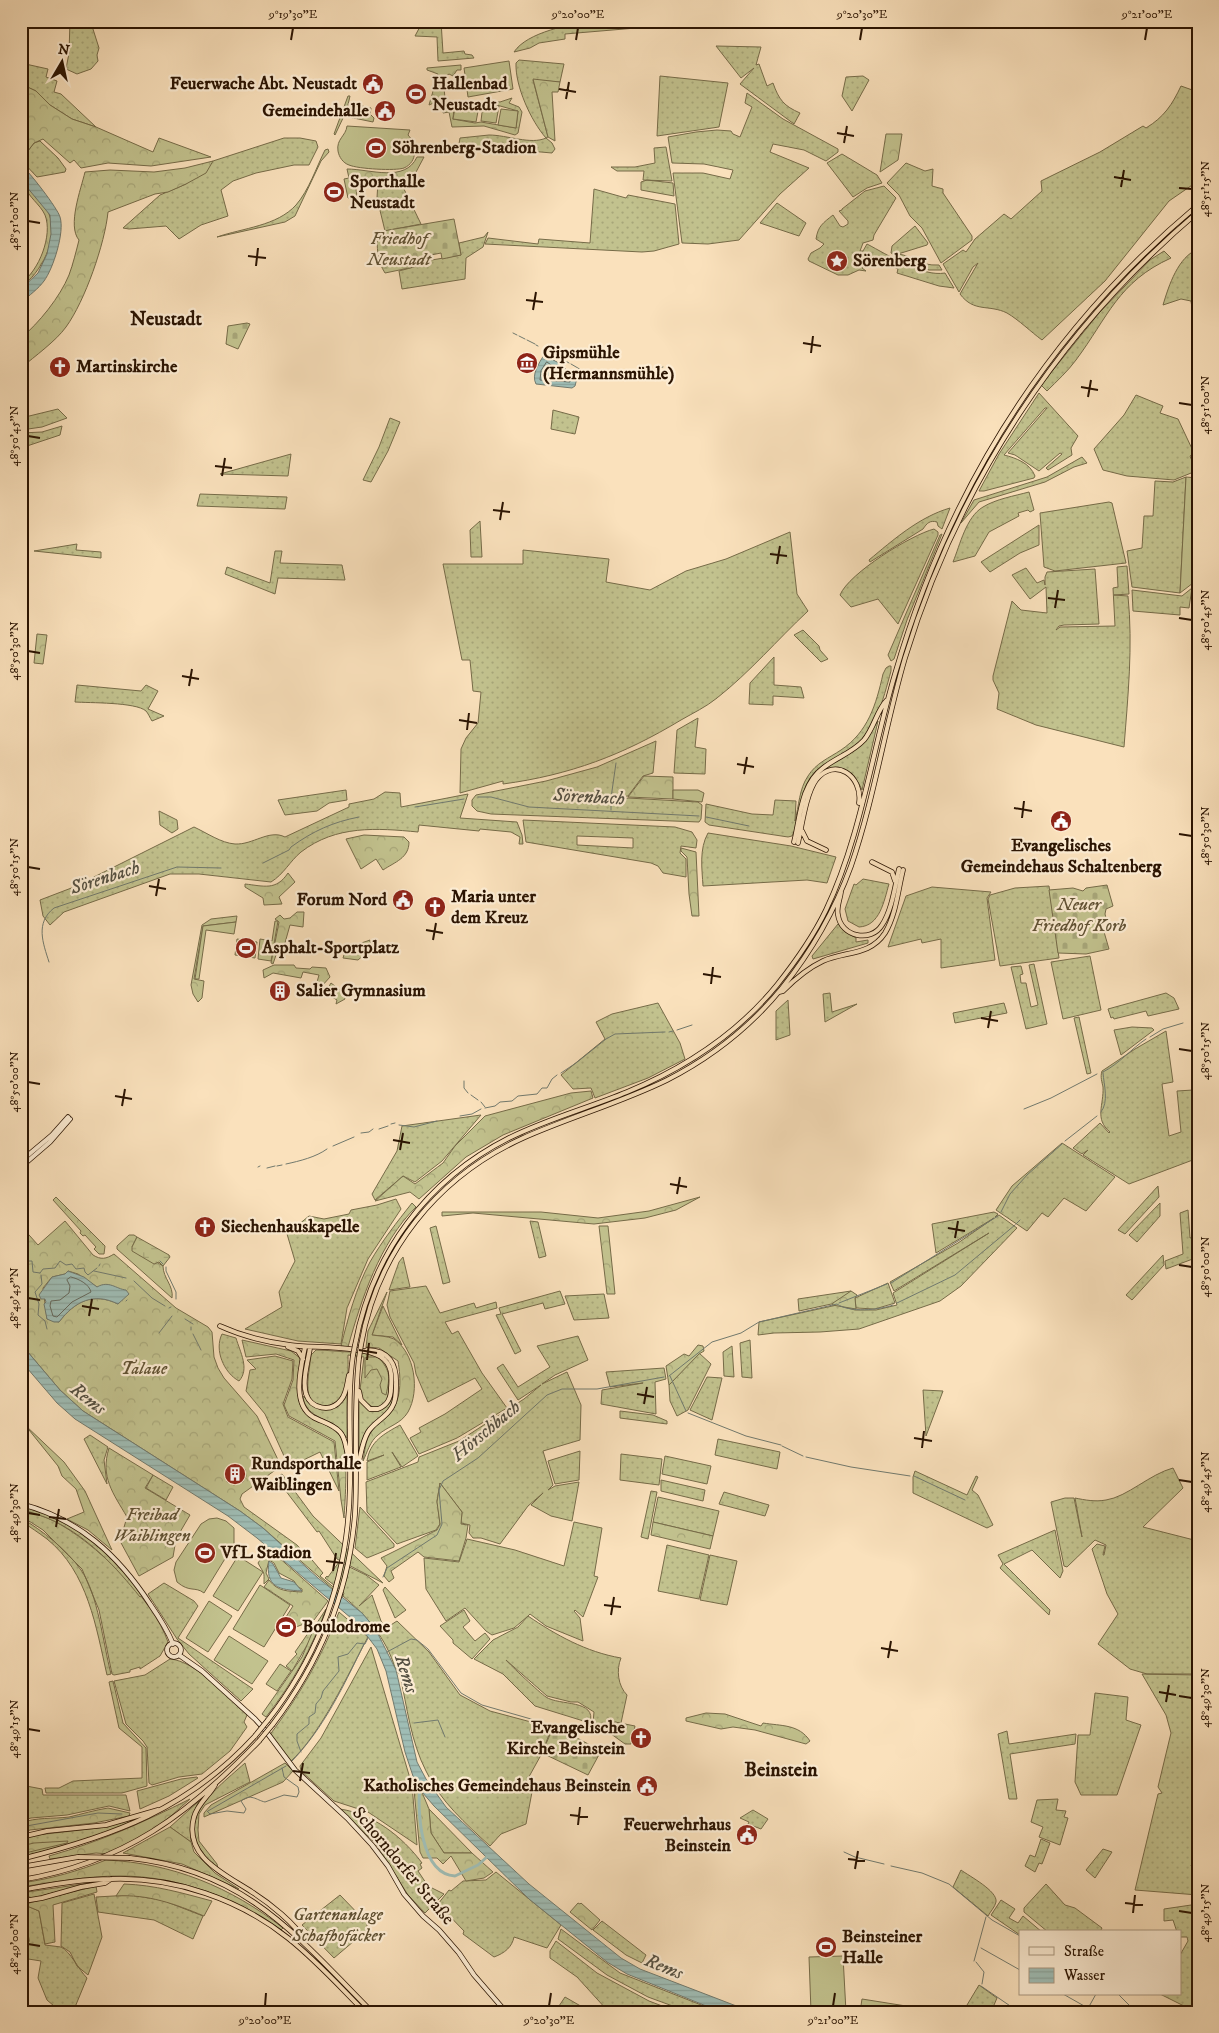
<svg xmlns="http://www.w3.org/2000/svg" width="1219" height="2033" font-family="'IM FELL DW Pica',serif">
  <defs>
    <pattern id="grass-dots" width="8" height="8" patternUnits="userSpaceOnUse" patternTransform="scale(1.25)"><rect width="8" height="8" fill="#c2c28e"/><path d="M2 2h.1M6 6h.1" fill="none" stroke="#a7a679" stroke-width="1.8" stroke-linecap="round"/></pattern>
    <pattern id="forest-crowns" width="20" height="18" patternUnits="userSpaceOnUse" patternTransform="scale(1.25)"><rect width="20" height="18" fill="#c2c28e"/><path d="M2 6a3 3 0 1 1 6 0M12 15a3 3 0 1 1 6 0" fill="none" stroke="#a7a679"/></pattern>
    <pattern id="wetland-marsh" width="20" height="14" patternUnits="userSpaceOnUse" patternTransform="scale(1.25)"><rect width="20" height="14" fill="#c2c28e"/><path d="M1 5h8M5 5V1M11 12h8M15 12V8" fill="none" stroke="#a7a679"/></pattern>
    <pattern id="cemetery-stones" width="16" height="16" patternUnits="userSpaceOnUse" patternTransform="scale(1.25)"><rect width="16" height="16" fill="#c2c28e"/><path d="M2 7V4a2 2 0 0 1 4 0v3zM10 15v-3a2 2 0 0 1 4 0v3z" fill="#a7a679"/></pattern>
    <pattern id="water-rules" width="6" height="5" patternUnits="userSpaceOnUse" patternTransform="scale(1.25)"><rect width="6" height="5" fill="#9fbdb5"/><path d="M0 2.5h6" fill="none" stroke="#89a29a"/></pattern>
  </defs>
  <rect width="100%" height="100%" fill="#fae1bc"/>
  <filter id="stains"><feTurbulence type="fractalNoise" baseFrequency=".004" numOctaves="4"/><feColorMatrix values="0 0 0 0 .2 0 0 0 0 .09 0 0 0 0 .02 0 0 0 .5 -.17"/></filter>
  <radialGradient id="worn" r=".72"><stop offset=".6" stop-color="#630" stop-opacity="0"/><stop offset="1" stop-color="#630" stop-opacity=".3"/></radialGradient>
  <path fill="url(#grass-dots)" stroke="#766b48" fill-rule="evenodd" d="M 70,21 L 87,21 L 88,24 L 92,26 L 99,48 L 97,55 L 98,61 L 91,69 L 77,74 L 66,69 L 69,53 Z
    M 423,21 L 441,21 L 443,53 L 464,51 L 465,54 L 472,55 L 474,58 L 438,61 L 437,37 L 415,36 Z
    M 593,21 L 635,21 L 636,28 L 565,34 L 565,39 L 539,43 L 530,48 L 514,52 C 527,32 571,24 593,21 Z
    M 716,46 L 761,47 L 756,65 L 759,64 L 767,86 L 773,83 C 779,100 784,106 800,113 L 794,124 L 740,84 L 754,68 L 741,78 Z
    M 519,60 L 564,64 L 560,82 L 533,80 L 548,137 L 546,138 C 531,121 515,86 516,63 Z
    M 21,63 L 48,69 L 46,77 L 57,81 L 54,92 L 61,94 L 96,127 L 72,119 L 50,105 L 36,91 L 21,84 Z
    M 660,76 L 728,83 L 719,127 L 657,136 Z
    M 863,76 L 869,80 L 852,111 L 842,96 L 846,77 Z
    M 1181,86 L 1198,92 L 1198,181 L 1169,201 L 1105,281 L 1042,340 C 1031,332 1019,320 1007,313 C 989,304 974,313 960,294 L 978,263 L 973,267 L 959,292 L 943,264 L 963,250 L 966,252 L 975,239 L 1004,214 L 1011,219 L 1042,191 L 1041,181 L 1100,152 L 1143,126 L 1146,128 C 1164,117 1172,105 1181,86 Z
    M 747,93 L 783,119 L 838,149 L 838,152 L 826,161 L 804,150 L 773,144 L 770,152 L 809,168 L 780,194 L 739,240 L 708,244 L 682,243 L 673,173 L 703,173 L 730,179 L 733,170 L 704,164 L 672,163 L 668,137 L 696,132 L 717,130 L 731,131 L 733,134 L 740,137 L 752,107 L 745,103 Z
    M 489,135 C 507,135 531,145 546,138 L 552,143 L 555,149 L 552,153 L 484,147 L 458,150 L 460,138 Z
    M 284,138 L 300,138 L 316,141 L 318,147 L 309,165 L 294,165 L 256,173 L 233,181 L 221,190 L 228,216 L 201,225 L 179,239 L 166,226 L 129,229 L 123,228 L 160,195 L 186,184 L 213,161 Z
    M 40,141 L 58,158 L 66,169 L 65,172 L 37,177 L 21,160 L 34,143 Z
    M 666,147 L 672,181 L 643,180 L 644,171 L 617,171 L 611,167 L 635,167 L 655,163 L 654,148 Z
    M 328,149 L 329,152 L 321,161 L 295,216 L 285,222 L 217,237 C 243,228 277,226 296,205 C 309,190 316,168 325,150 Z
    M 842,154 L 877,175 L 882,183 L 867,188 L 853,197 L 827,163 Z
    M 906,163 L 925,171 L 933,169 L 932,186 L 943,189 L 943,193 L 972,236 L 972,240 L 941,263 L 922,228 L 910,216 L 899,195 L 887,183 Z
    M 383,179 L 399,181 L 402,185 L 421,224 L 385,231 L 377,198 L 378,181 Z
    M 647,180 L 673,183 L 674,196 L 641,190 L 641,182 Z
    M 884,186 L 896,198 L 874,235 L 873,240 L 863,243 L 860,251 L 863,251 L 867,244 C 888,255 922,277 945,273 L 954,288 L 939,286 L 897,273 L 898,269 L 867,255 L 862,268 L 866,271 L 859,270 L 848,275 L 838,275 L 809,261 L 808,259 L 811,253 L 820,248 L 824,244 L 816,239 C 818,226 823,223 833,215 L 840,226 L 843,227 L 848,224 L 848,221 L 839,211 L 842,210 L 842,209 L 865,191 Z
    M 594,189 L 626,198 L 628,195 L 675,204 L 679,244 L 654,251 L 642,252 L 485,244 L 488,238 L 538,244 L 539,239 L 590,243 Z
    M 777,203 L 806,223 L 799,236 L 760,223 Z
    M 915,226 L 928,243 L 927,245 L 898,254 C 914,256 918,266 939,265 L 942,270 L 929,270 L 914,265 L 891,253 L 892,246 Z
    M 488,232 L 483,247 L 466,258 L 465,279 L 402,289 L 399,271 L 414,267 L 428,256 L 426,261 L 461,255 L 459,243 L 484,237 Z
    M 1198,249 L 1198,315 L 1192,308 L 1191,301 L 1181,299 L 1163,305 C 1169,285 1178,257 1198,249 Z
    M 1164,251 L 1171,258 C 1118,282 1108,317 1076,360 C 1068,371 1057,381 1047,391 L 1041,385 L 1099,313 L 1150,260 Z
    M 1039,393 L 1078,436 L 1071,448 L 1072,455 L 1048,470 L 1046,468 L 1062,454 L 1060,453 L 1039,471 L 1015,455 L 1008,453 L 1047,408 L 1045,408 L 1004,455 C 1016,458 1030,463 1035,476 L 1034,478 L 984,491 L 979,491 L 999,454 Z
    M 1136,395 L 1163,406 L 1160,413 L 1178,419 L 1194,453 L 1190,456 L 1196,471 L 1174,480 L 1127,476 L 1103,470 L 1094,449 L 1124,415 Z
    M 58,409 L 67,418 L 42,427 L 21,430 L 21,418 Z
    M 553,410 L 579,417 L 575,434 L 551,429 Z
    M 390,418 L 400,422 L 388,451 L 371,482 L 363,480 L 379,447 Z
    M 62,426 L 60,435 L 21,448 L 21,433 L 42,432 Z
    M 291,454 L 288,476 L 220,474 Z
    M 1082,457 L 1087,463 L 1074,467 L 1045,482 L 979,502 L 961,523 L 974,500 L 1047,477 Z
    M 1186,477 L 1180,593 L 1132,587 L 1127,551 L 1142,548 L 1144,516 L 1153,516 L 1155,481 L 1173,482 Z
    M 1029,492 L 1034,510 L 1030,512 L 1028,510 L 1018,513 L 1019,516 L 989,532 L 975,556 L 953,562 C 960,545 966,517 983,507 C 996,499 1014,496 1029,492 Z
    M 200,494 L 287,497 L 285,509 L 197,506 Z
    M 1109,502 L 1112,503 L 1126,563 L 1055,571 L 1044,567 L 1040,513 Z
    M 950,508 L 942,529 L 938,526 L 937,522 C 930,520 927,523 923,529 L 870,562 L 869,560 C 893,540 919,517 950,508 Z
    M 480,521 L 482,557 L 471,557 L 470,530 Z
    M 1039,525 L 1039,545 L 1020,553 L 990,572 L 981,562 Z
    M 934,529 L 938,532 L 938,535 L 898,624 L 878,599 L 851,607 L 840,595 C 849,573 911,535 934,529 Z
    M 790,532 L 797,594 L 808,611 C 777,640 750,672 717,698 C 706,707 693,713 681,720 C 623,755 570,775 503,784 L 503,781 L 460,793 L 461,749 L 466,738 L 478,723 L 481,692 L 473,691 L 470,660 L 462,660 L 443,564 L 523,564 L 523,550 L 609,559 L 606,582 L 650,590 L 686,571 L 726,559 Z
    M 942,534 L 907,620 L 894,659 L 891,661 L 888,655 L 940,535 Z
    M 77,544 L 76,550 L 101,552 L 101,558 L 34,551 Z
    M 275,551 L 282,551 L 280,563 L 342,565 L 345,580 L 278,578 L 275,594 L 225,574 L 227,567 L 270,583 Z
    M 1127,566 L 1129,594 L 1114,595 L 1128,596 C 1133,646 1128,696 1124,747 L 1036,725 L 997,709 L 999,693 L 993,680 L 993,676 L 1012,601 L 1021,610 L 1047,613 L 1046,587 L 1030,599 L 1012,575 L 1026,568 L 1037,583 L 1044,580 L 1045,585 L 1045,577 L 1047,572 L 1095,569 L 1099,624 L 1064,625 L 1059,626 L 1056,630 L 1060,627 L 1115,626 L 1113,588 L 1118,587 L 1117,567 Z
    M 1192,588 L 1189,608 L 1180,607 L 1180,615 L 1133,611 L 1132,590 L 1182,596 Z
    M 803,630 L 819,646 L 820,650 L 828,659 L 821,662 L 794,635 Z
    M 774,657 L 774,685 L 801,687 L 804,698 L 773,696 L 773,705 L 749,704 L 750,683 Z
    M 889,666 L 891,666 L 891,671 C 883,700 875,735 847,751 C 834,760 820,765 810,778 C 798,796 802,820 792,836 L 788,837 L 709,825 L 705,822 L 706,804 L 752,814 L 773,815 L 775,800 L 796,801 L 795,821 C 799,806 799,789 808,776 C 816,763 829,758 841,750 C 868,732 876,705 883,674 L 886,668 Z
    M 77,685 L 141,691 L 146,685 L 158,691 L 148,709 L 164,716 L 152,721 C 150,718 148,713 146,711 C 136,702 89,703 75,702 Z
    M 698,718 L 695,747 L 706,749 L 705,774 L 674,773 L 677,730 Z
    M 878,721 L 862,790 C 857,778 847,768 833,769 C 827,770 820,776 815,779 L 797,837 C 801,819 803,793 815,777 C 823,766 839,761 850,753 C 863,745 870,733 878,721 Z
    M 656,741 L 653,773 L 643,776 L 628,796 L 597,801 L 597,802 L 628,798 L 698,802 L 702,805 L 701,819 L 699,822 L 491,814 L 477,811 L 472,806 L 472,800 L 476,795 L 546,781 L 597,767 Z
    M 346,790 L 347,800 L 329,803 L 317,811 L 285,815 L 278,800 Z
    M 385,792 L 400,793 L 401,807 L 468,794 L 460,818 L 517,822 L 522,835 L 523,844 L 519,844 L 520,837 L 511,832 L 480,829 L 479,831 L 419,825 L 418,832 C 377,828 336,825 301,852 C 290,861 284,874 271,882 L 199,874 L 170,874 L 64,912 L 50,925 L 43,916 L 40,900 L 74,887 L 194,827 C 207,833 221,843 235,844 C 253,845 269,829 285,837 L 349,807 L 349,804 L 374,799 Z
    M 159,811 L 177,820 L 178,829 L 172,833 L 160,825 Z
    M 523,820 L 675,827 L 692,832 L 697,840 L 696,848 L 681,846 L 680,853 L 686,859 L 686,877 L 663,873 L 658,866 L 651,863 L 526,842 ZM 577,836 L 633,838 L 633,848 L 577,845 Z
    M 708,833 L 791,846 L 836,857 L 827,883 L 807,880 L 703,886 C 702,869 699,849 708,833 Z
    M 863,879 L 889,884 C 884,901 880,926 859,927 L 848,921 L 845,909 L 854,884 L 856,885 Z
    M 1049,886 L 1059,958 L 1000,966 L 988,899 L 990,895 L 1015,888 Z
    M 932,887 L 991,892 L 987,898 L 995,960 L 941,968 L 941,939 L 922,943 L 921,939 L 888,947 L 906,896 Z
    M 838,924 L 844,931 L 856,938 L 856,942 L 868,940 L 868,943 L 813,959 L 812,956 Z
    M 1090,956 L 1101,1010 L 1063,1019 L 1051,962 Z
    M 1034,964 L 1047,1024 L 1026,1029 L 1011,967 L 1021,966 L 1023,974 L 1020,975 L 1021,983 L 1026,983 L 1031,1007 L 1038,1005 L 1029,965 Z
    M 830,993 L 832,1012 L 857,1004 L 825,1022 L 823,994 Z
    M 1166,993 L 1174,998 L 1179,1009 L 1148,1016 L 1146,1011 L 1114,1019 L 1113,1017 L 1111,1018 L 1108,1009 Z
    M 788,1000 L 790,1035 L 776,1040 L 776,1011 Z
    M 658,1003 L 680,1043 L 685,1059 L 648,1078 L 595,1098 L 591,1088 L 573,1089 L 561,1075 L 605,1039 L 596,1022 L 612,1014 Z
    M 1004,1003 L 1007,1013 L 955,1023 L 953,1013 Z
    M 1079,1017 L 1091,1073 L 1087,1074 L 1074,1018 Z
    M 1132,1027 L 1152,1028 L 1154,1030 L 1121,1055 L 1114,1030 Z
    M 1166,1031 L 1173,1082 L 1162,1084 L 1169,1136 L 1181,1132 L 1177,1091 L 1193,1090 L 1198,1130 L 1198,1158 L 1129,1184 L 1083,1155 L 1088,1150 L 1082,1154 L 1073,1148 L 1100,1123 L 1109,1133 L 1110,1132 C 1094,1119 1104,1105 1103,1087 C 1102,1082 1100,1077 1102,1071 L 1135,1049 Z
    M 481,1115 L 442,1161 L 415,1182 L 403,1176 L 375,1200 L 372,1194 L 397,1151 L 402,1126 Z
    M 1062,1143 L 1115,1177 L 1086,1211 L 1064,1198 L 1048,1217 L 1042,1213 L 1027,1231 L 996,1210 L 1012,1186 Z
    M 1158,1186 L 1159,1197 L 1125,1234 L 1118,1230 Z
    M 396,1199 L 401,1209 L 368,1259 L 347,1308 L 341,1344 L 298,1341 L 245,1329 L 282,1307 L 279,1292 L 295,1261 L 287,1234 L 309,1216 L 324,1219 L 349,1214 L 351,1210 L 377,1205 Z
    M 1160,1203 L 1160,1216 L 1137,1242 L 1129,1235 Z
    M 1188,1210 L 1190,1238 L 1198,1236 L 1198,1257 L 1166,1269 L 1165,1261 L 1183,1254 L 1180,1213 Z
    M 994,1212 L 998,1214 L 995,1217 L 999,1215 L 1017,1228 L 961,1286 L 940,1301 L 859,1329 L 820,1332 L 774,1333 L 758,1335 L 759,1322 L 837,1305 L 855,1310 L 876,1310 L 897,1305 L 893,1293 L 989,1233 L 894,1291 L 890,1282 L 958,1243 L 994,1218 L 936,1253 L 932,1224 Z
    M 530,1221 L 538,1222 L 546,1256 L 539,1258 Z
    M 436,1226 L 450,1282 L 443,1284 L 430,1228 Z
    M 1163,1255 L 1164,1265 L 1132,1300 L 1126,1295 Z
    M 403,1257 L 410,1287 L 389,1290 L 399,1262 Z
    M 888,1283 L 895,1303 L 875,1309 L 856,1308 L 855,1298 Z
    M 426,1286 L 440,1313 L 474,1303 L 476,1308 L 496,1302 L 497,1308 L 445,1322 L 452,1334 L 458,1331 L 482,1373 L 507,1408 L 457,1438 L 419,1454 L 410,1438 L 421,1432 L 419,1428 L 445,1414 L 482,1389 L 475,1378 L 428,1402 L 416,1374 L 414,1363 L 390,1317 L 387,1305 L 390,1291 Z
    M 560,1291 L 565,1304 L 545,1309 L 543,1303 L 502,1314 L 521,1351 L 515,1354 L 496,1315 L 501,1314 L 499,1308 Z
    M 851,1291 L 836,1303 L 799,1311 L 798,1299 Z
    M 604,1294 L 609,1318 L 574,1320 L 565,1296 Z
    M 383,1306 L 402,1345 L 393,1337 L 372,1335 Z
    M 222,1334 L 236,1338 C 240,1352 250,1369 239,1381 C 224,1373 214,1350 222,1334 Z
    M 578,1336 L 588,1360 L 555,1375 L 542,1384 L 567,1372 L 581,1405 L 580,1440 L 543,1451 L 553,1485 L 548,1490 L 555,1486 L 579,1482 L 572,1521 L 551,1516 L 531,1505 L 543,1493 L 528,1506 L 500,1544 L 481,1538 L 473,1538 L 469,1533 L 470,1525 L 461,1523 L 462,1512 L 440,1483 L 437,1501 L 440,1524 L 436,1530 L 397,1544 L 367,1512 L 366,1482 L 418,1462 L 419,1457 L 459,1441 L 524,1399 L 541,1385 L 518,1400 L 497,1368 L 503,1364 L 518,1387 L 550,1367 L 537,1346 Z
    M 750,1340 L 752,1378 L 742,1377 L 740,1343 Z
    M 316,1350 C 328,1350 340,1352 352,1352 C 390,1354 392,1363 388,1399 L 380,1407 L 374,1408 L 362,1400 L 360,1390 L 364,1357 L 348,1355 C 348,1367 349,1381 344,1393 C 336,1410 310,1411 308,1390 C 307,1379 310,1366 311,1355 Z
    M 375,1352 C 387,1356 393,1362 394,1374 C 394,1379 396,1385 395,1390 C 394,1415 366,1427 359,1450 L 359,1400 L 367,1408 L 378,1410 C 402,1403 391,1375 386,1358 Z
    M 699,1353 L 711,1364 L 688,1410 L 677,1416 L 670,1401 L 669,1385 Z
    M 275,1356 L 293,1361 L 292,1379 L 283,1404 L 288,1417 L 334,1442 L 339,1491 L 320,1452 L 289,1467 L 265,1414 L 246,1391 L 250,1370 L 256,1369 L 247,1360 Z
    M 664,1368 L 666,1379 L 655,1382 L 656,1414 L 601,1404 L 602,1390 L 643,1383 L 610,1387 L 606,1372 Z
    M 707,1377 L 722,1378 L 712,1420 L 690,1410 Z
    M 923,1390 L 943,1391 L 926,1436 Z
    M 347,1393 L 347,1438 C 343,1433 339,1427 333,1424 C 320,1417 305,1414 303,1396 C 318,1412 336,1416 347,1393 Z
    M 620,1411 L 653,1415 L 667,1421 L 667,1424 L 620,1418 Z
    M 400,1425 L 418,1456 L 402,1467 L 392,1452 L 401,1467 L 367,1480 L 367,1462 L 384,1455 L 367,1461 C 370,1441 384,1434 400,1425 Z
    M 90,1435 L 108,1447 L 104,1460 L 107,1484 L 84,1439 Z
    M 718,1439 L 780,1452 L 777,1469 L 715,1455 Z
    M 580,1451 L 579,1480 L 555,1484 L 548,1461 Z
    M 621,1454 L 662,1459 L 659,1485 L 620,1480 Z
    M 665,1456 L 711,1466 L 707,1484 L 662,1474 Z
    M 1173,1468 L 1183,1488 L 1143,1527 L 1198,1541 L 1198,1674 L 1147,1674 L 1130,1669 L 1098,1644 L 1118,1614 L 1107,1594 L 1092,1549 L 1097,1544 L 1105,1546 L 1103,1555 L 1104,1555 L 1106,1545 L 1095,1540 L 1067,1567 L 1064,1566 L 1051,1502 L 1065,1498 L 1074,1498 L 1082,1537 L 1075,1498 C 1085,1500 1095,1502 1106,1500 C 1127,1497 1150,1474 1173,1468 Z
    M 915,1471 L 967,1495 L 976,1476 L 978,1477 L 972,1490 L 978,1495 L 993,1525 L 987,1528 L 913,1493 L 913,1477 Z
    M 282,1474 L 313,1516 L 383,1583 L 337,1559 L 319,1531 L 317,1532 L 276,1478 Z
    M 153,1475 L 173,1487 L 166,1500 L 146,1488 Z
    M 661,1480 L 705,1490 L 703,1501 L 661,1491 Z
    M 651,1491 L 657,1492 L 648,1539 L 641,1537 Z
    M 724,1492 L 769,1505 L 765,1516 L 719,1504 Z
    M 658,1497 L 719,1511 L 713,1536 L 653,1522 Z
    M 360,1507 L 394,1544 L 394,1547 L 367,1558 L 355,1548 Z
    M 21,1509 C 32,1513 44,1516 54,1521 C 95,1542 153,1599 168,1642 L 160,1656 L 140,1669 L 140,1667 L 130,1670 L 130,1672 L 114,1675 L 112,1674 L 99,1610 L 82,1569 L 43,1530 L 21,1516 Z
    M 21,1518 C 42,1530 67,1550 81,1570 C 98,1594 103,1643 111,1674 L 107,1675 C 96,1627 88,1572 47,1539 C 39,1533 30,1527 21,1521 Z
    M 574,1522 L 602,1528 L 594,1576 L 598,1577 L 583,1617 L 575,1610 L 574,1611 L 580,1618 L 583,1641 L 546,1626 L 530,1614 L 528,1616 C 556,1635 586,1652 621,1658 C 616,1670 618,1686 627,1695 L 621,1723 L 614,1722 L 613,1728 L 607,1727 L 605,1729 L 593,1723 L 594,1712 L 578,1702 L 571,1702 L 547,1696 L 506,1660 C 510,1665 540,1693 546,1697 C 559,1706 597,1699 590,1723 L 535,1706 L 503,1674 L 474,1659 L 493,1640 L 518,1627 L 528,1616 L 514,1628 L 492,1635 L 486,1631 L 465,1608 L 446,1621 L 426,1589 L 424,1558 L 459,1562 L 467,1539 L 515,1550 L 564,1566 Z
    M 1055,1530 L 1063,1571 L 1060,1578 L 1032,1550 L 1004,1564 L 1050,1610 L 1049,1615 L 1000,1568 L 1003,1564 L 998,1555 Z
    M 667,1545 L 709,1555 L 699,1599 L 658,1591 Z
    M 710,1555 L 737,1561 L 727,1605 L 700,1600 Z
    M 339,1562 L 366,1575 L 379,1585 L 359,1606 L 372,1595 L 381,1621 L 386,1628 L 397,1621 L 429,1652 L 460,1695 L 490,1711 L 531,1722 L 551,1730 L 541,1755 L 525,1784 L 531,1788 L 532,1792 L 526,1824 L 501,1834 L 490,1846 C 466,1824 440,1801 426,1771 C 411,1742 407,1707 400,1675 L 395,1669 L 404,1664 L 395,1668 C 386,1638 367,1616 343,1596 L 344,1593 L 325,1578 L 327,1576 L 328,1577 Z
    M 164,1583 L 194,1601 L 198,1606 L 178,1638 L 253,1689 L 241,1701 L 189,1654 L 177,1639 L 148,1594 Z
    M 385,1587 L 406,1610 L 395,1618 L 383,1590 Z
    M 464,1610 L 470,1621 L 463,1627 L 475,1641 L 485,1633 L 490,1639 L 472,1659 L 453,1643 L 453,1640 L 440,1626 Z
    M 339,1612 L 368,1637 C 348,1674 321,1734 290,1762 L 269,1736 C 299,1696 321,1659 339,1612 Z
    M 313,1626 L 315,1626 L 310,1640 L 292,1671 L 286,1666 L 297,1654 L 295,1652 Z
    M 371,1647 L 412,1785 L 417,1845 L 368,1812 L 334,1801 L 301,1771 L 300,1766 L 321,1738 Z
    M 170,1659 C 196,1661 227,1697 247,1715 L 244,1722 L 247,1727 L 230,1751 L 202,1774 L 179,1777 L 152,1785 L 149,1783 L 147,1747 L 143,1741 L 126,1724 L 114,1681 L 145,1675 Z
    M 1142,1674 L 1198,1675 L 1198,1845 L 1191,1866 L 1198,1867 L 1198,1895 L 1135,1890 L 1158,1794 L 1162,1793 L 1158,1787 L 1171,1733 L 1166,1715 Z
    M 113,1681 L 123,1723 L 146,1748 L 147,1786 L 122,1793 L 46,1793 L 45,1788 L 59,1788 L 73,1781 L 142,1778 L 142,1747 L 119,1728 L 109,1682 Z
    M 1095,1693 L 1128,1697 L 1126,1720 L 1141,1725 L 1117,1795 L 1081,1795 L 1075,1782 L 1078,1735 L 1090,1735 Z
    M 1007,1731 L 1009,1744 L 1076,1734 L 1075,1744 L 1010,1754 L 1017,1799 L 1009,1799 L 998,1734 Z
    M 245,1763 L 250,1782 L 205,1805 L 199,1814 L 198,1830 L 199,1841 L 217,1864 L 218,1869 C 167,1825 209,1795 245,1763 Z
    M 197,1777 L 198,1778 L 169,1796 L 140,1809 L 137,1791 L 181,1779 Z
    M 21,1785 L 42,1789 L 43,1795 L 126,1795 L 130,1811 L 109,1806 L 67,1815 L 31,1818 L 21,1821 Z
    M 1058,1799 L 1056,1810 L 1066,1811 L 1064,1817 L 1068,1818 L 1060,1845 L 1039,1837 L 1043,1827 L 1031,1822 L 1037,1800 Z
    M 199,1801 C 192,1815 189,1826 191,1842 L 170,1827 Z
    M 340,1809 C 373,1814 402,1836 422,1863 L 420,1864 L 422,1868 L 418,1871 L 428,1886 L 444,1894 L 425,1913 L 408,1895 L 376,1844 Z
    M 429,1809 L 472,1853 L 444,1853 L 431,1833 Z
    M 753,1810 L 768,1819 L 761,1829 L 748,1824 L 749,1822 L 740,1818 Z
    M 132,1820 C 105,1839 54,1848 21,1857 L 21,1839 L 28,1836 L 99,1828 Z
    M 1041,1839 L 1050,1843 L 1042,1864 L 1039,1863 L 1035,1872 L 1025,1866 L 1030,1855 L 1035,1857 Z
    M 1103,1849 L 1112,1852 L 1095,1878 L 1086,1870 Z
    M 961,1870 C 969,1876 998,1891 996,1902 C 995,1907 990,1912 988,1916 L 953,1887 Z
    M 496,1872 L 561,1925 L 547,1948 L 514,1937 C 512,1947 505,1953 494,1957 L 463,1934 L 464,1931 L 438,1904 L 449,1890 L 451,1891 L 463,1881 L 486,1880 Z
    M 96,1882 L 33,1898 L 21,1895 L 21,1893 Z
    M 1046,1884 L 1065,1905 L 1075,1908 L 1102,1928 L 1100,1932 L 1048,1932 L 1024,1912 L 1024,1908 Z
    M 94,1894 L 102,1937 L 88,1975 L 77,1966 L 70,1952 L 61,1946 L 62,1903 Z
    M 131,1895 L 162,1900 L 203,1916 L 193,1939 L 154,1920 L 98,1912 L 96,1897 Z
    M 340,1895 L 367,1923 L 367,1930 L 334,1958 L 302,1925 Z
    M 1001,1900 L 1015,1909 L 1009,1918 L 1018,1923 L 1023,1916 L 1042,1932 L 1020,1932 L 1020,1935 L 991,1915 Z
    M 1198,1904 L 1198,2012 L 1196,2012 L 1160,1994 L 1180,1994 L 1180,1955 L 1188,1941 L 1187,1937 L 1180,1937 L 1180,1932 L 1177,1932 L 1173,1920 L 1164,1921 L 1164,1909 Z
    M 25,1905 L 39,1911 L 45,1945 C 50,1946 56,1946 61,1947 C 70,1951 79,1970 87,1978 L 73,2012 L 61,2012 L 47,2000 L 38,1978 L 41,1961 L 22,1958 L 29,1941 Z
    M 602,1921 L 646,1955 L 642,1963 L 626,1955 L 593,1930 Z
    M 561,1929 L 620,1973 L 719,2012 L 689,2012 L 648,1997 L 607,1975 L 558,1939 Z
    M 556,1941 L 597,1973 L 649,2001 L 678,2012 L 606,2012 L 607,2010 L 577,1977 L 550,1958 L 550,1951 Z
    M 979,1985 L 997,1998 L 991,2012 L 967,2012 L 964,2010 Z
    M 565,1997 L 591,2012 L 555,2012 Z"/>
  <path fill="url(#forest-crowns)" stroke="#766b48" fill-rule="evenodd" d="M 461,65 L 461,70 L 457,70 L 453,76 L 449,74 L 443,78 L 445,98 L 429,105 L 438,74 L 427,70 L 427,68 Z
    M 533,79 L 560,82 L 558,92 L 552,92 L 555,141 L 548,137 Z
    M 21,84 L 36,91 L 50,105 L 72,119 L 96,127 L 153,152 L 159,138 L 211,157 L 151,166 L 108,163 L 81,168 L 74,160 L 70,163 L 43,139 L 34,143 L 21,160 Z
    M 348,96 L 350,96 L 347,109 L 360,112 L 362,106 L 371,108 L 370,114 L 374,118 L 373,122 L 344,116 L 335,135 L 334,134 Z
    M 512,98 L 509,103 L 519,107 L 522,112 L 518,133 L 515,135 L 484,126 L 452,127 L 449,112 L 443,113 L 443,106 L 454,108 L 453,119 L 475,123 L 481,122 L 516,128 L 518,111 L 493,104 L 493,101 L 500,102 Z
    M 886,134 L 902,134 L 898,160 L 880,172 Z
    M 417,157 L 424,157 L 415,174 L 404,181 L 385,179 L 355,183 L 357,196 L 348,198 L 344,179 L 349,178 L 347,169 C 370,169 405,183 417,157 Z
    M 213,161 L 206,173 L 186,184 L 168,192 L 155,194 L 108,212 C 105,243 85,301 66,327 C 56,341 35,356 21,368 L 21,338 C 39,323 60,297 69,275 C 73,264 76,252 79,240 C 67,226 81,189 85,172 L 110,170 L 154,172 L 185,168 Z
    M 28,185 C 35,193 45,204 49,214 C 59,239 41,273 21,287 L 21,283 C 39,271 53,235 45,215 C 40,204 28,197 25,186 Z
    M 37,634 L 47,635 L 43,664 L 34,663 Z
    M 644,776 L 673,777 L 673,799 L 628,797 Z
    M 364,835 L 404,837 L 409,842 C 409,858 395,862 383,870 L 376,859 L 361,869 L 346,839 Z
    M 681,848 L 696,852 L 699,916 L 692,916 L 689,894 L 687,857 L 681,851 Z
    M 288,873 L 295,882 L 279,897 L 282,904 L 264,905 L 263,898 L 245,887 L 245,884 C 264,886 276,891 288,873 Z
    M 297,912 L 304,912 L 303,927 L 290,925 L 283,950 L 278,949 L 273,964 L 271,963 L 279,922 L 275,919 L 280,915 L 284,919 L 290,918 Z
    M 237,916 L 236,922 L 203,926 L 194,979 L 204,981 L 202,998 L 198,1002 L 193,994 L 191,985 L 202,925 L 211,919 Z
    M 370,940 L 370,942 L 374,944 L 376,949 L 366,953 L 358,960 L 343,958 C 345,946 360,944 370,940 Z
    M 274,965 L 294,965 L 296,968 L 310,969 L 312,967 L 326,968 L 330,977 L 313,996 L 319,975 L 303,972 L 301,978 L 273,973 L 264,978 L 263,970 Z
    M 331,983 L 344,993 L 345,999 L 336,1004 L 337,1000 L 332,997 L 322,997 L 321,992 L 323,987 L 328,988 Z
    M 591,1091 L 593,1098 L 503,1135 L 466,1157 L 419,1199 L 410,1192 L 375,1201 L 403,1176 L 415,1184 L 443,1163 L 455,1146 L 485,1116 L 571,1093 Z
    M 56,1197 L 105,1246 L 104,1254 L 99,1254 L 94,1249 L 96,1247 L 85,1235 L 83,1236 L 80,1233 L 81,1231 L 53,1200 Z
    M 700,1197 L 676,1210 L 645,1218 L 594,1224 L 473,1213 L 442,1216 L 442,1212 L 541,1212 L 598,1218 L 649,1211 Z
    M 412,1203 L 416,1207 C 380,1242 361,1300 348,1347 L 341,1346 C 348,1318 356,1288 370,1262 C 382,1241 397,1222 412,1203 Z
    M 65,1221 L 93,1255 C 101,1260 106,1259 114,1254 L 176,1308 L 208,1327 L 212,1332 L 214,1357 L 218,1368 L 224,1378 L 257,1416 L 281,1466 L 242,1494 L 240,1499 L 244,1507 L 297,1545 L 305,1554 L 307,1554 L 323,1573 L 320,1576 L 343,1595 L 342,1597 L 263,1528 L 240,1511 L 83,1411 L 60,1390 L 21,1344 L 21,1226 L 38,1245 ZM 68,1271 L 78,1274 L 97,1287 L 121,1291 L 123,1298 L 118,1304 C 93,1292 75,1301 59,1322 L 47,1319 L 43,1288 L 52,1277 L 65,1274 ZM 237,1464 L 245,1469 L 246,1476 L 243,1482 L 234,1485 L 227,1482 L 225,1475 L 230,1465 Z
    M 599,1226 L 608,1226 L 615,1294 L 607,1294 Z
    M 129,1235 L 134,1235 L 137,1237 L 132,1247 L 163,1266 C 163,1278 174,1286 172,1298 L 117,1249 L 117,1246 Z
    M 851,1291 L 857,1295 L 855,1298 L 856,1309 L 832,1305 L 833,1303 Z
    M 387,1292 L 372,1335 C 378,1336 388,1336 394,1339 C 415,1353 420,1391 408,1412 C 401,1424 388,1426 378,1435 C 370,1441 367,1453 363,1461 C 365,1451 365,1440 372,1431 C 376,1424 384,1420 389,1415 C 402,1400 401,1379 398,1361 L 379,1348 L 366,1347 L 368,1331 Z
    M 242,1340 L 291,1351 L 300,1358 C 301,1379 289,1408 315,1420 C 324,1424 335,1429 341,1437 C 349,1450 345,1501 344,1518 L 341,1500 L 335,1441 L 289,1416 L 284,1405 L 293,1380 L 294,1360 L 276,1354 L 246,1357 Z
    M 698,1345 L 703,1346 L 704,1351 L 699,1354 L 669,1385 L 666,1366 L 684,1354 L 689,1356 Z
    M 732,1346 L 734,1377 L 724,1376 L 723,1352 Z
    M 368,1357 L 378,1357 C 391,1371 390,1377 386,1395 L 382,1393 L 380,1385 L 382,1379 L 377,1369 L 371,1370 L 365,1378 L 365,1358 Z
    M 25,1425 L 64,1462 L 85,1491 L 112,1550 L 88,1530 L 67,1519 L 84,1512 L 76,1489 L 62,1476 L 58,1466 Z
    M 109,1448 L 153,1475 L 145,1488 L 190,1515 L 176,1539 L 173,1557 L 139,1576 L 120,1541 L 127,1517 C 113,1493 100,1477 109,1448 Z
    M 440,1483 L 462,1512 L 461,1524 L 468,1525 L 466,1538 L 459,1561 L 424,1557 L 418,1552 L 391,1571 L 394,1578 L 389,1582 L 384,1576 L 387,1566 L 381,1558 L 437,1530 L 440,1524 L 437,1502 Z
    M 21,1506 C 77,1519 108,1553 143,1595 L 140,1597 C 116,1567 89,1538 54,1521 C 44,1516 32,1513 21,1509 Z
    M 653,1522 L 713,1536 L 710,1549 L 651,1535 Z
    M 268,1548 L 328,1601 L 314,1620 L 296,1627 L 284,1620 L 293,1606 L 264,1587 L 269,1580 C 278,1592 288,1591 302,1592 L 302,1589 L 298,1587 L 294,1581 L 279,1573 L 274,1563 L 269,1560 L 266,1573 L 269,1579 L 264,1584 C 264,1570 265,1576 258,1563 Z
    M 326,1609 C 312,1648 292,1684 266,1717 L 262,1714 L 302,1657 L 315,1626 Z
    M 706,1713 L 725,1714 L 761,1726 L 763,1723 C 781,1726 799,1724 810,1741 L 806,1744 L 755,1730 L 733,1727 L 721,1729 L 686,1721 L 686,1718 Z
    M 285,1763 L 293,1771 L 283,1782 L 204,1817 L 204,1813 L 211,1805 Z
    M 414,1790 L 421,1790 L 429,1809 L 431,1833 L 444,1853 L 472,1853 L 493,1872 L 484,1878 L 466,1881 L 451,1856 L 443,1864 L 437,1858 L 423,1858 L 420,1852 Z
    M 190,1799 L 162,1824 L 133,1842 L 109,1854 L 96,1853 L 50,1859 L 49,1856 C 102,1841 142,1823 190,1799 Z
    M 108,1808 L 130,1813 L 129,1816 L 94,1823 L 30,1830 L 21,1834 L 21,1823 C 36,1817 53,1819 69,1817 C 82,1814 95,1810 108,1808 Z
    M 170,1827 L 191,1842 L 194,1852 L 215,1873 L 239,1889 L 182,1864 L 123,1853 Z
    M 68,1841 L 67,1843 L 21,1854 L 21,1846 L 34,1843 Z
    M 106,1860 C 172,1863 231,1887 283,1928 L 281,1930 C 233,1897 178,1876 120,1876 C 87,1876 54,1882 21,1887 L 21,1883 C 51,1879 78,1871 106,1860 Z
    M 124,1884 C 155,1885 182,1893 212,1901 L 204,1916 C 175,1904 148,1894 116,1896 Z
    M 96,1886 L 97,1892 L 53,1905 L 55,1942 L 45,1944 L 39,1911 L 27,1906 L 29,1903 Z
    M 21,1900 L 27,1903 L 25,1906 L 29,1941 L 22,1955 Z
    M 578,1903 L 580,1904 L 581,1903 L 600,1920 L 592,1930 L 570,1912 Z"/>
  <path fill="url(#wetland-marsh)" stroke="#766b48" d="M 137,1237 L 169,1255 L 170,1257 L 163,1266 L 159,1262 L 154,1264 L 132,1251 L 132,1247 Z"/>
  <path fill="url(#cemetery-stones)" stroke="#766b48" d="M 454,219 L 461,255 L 442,259 L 441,253 L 426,256 L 420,264 L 414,267 L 385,273 C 377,261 377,247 377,232 Z
    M 247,323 L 250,324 L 238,349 L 226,344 L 228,326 Z
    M 1107,885 L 1113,906 L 1106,909 L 1105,914 L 1107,922 L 1102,925 L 1109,949 L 1086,954 L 1058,953 L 1049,890 L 1073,888 L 1083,891 L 1086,888 Z
    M 615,1722 L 635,1726 L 631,1744 L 625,1744 L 607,1731 L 607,1727 L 613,1728 Z
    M 552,1730 L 579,1739 L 601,1751 L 588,1775 L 542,1753 Z"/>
  <path fill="#c2c28e" stroke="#766b48" d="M 509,61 L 513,89 L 468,97 L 464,68 Z
    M 456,102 L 479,106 L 476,122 L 453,119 Z
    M 483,104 L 499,106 L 496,123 L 481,121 Z
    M 501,109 L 518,111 L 516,128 L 498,125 Z
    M 347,126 L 410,130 L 408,135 C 417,144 418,162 404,168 C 396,171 358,169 349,165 C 343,163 339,157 338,151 C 336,139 346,136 347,126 Z
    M 1186,477 L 1198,478 L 1198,584 L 1193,583 L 1180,593 Z
    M 673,790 L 698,790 L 704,793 L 702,802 L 673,799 Z
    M 275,921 L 278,921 L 271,961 L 258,959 L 260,939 L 272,941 Z
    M 236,922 L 234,934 L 206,930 L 199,979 L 195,979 L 203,926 Z
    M 237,939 L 257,942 L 255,958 L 235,955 Z
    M 217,1518 L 226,1521 L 234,1528 L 234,1544 L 204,1593 C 195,1586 190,1593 177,1582 L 174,1570 L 176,1562 L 201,1524 L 209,1519 Z
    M 238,1556 L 263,1572 L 238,1611 L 213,1596 Z
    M 260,1585 L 290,1605 L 264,1647 L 233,1629 Z
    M 209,1601 L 232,1616 L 208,1652 L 186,1638 Z
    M 229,1636 L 268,1661 L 252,1684 L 214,1660 Z
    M 280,1664 L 291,1671 L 277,1691 L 266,1684 Z
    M 843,1956 L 846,2012 L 811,2012 L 809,1957 Z
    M 862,1999 L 906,2006 L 906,2012 L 860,2012 Z"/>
  <path fill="url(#water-rules)" stroke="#71796d" d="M 21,165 C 29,171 58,209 60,217 C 65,232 53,269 44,281 C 39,288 29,296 21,302 L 21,289 L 38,273 L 47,254 L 51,234 L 50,215 L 21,180 Z
    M 544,355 L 557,362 L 577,378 L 575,386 L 572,388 L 536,384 C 531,375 539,363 544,355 Z
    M 68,1271 L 84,1277 L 97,1287 C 109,1280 116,1289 126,1290 L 129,1294 L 118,1304 C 94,1292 75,1301 59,1322 L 54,1322 L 47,1319 L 44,1304 L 46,1302 L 45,1299 L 41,1299 L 39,1295 L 52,1277 L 65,1274 Z
    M 21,1344 L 60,1390 L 83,1411 L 240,1511 L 263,1528 L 318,1578 L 362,1613 L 375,1628 L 396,1670 L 417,1762 L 426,1779 L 446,1807 L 529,1884 L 621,1958 L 640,1969 L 752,2012 L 721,2012 L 627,1974 L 607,1962 L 529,1899 L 434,1806 L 416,1785 L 405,1752 L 386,1671 L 377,1649 L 358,1624 L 257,1538 L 228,1516 L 75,1419 L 57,1403 L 21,1361 Z
    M 269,1561 L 273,1564 L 281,1578 L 294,1582 L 302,1591 C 279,1590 265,1587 269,1561 Z"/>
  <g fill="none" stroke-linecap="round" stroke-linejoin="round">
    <path stroke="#65685c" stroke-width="1" d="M 547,362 L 569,378 L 570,382 L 540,380 L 541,371 Z
      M 71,1277 C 79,1279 89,1284 91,1292 L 72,1302 L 57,1317 L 53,1316 L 50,1306 L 51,1301 L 60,1300 L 69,1293 L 70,1286 L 67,1280 Z"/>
    <path stroke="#71796d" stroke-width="1" d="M 513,333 L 517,335
      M 519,336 L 525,339
      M 527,340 L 535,344
      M 536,345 L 538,346
      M 558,356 L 563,359
      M 564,360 L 569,363
      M 571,364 L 583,371
      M 659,368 L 663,367
      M 585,372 L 592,374
      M 652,372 L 656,370
      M 594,375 L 608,378
      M 643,375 L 649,373
      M 610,379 L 621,380
      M 624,380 L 640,376
      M 478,797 L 491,797 L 529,807 L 699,816
      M 611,798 L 616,763
      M 415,807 L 464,799
      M 611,810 L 611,801
      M 706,817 L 749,826
      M 263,863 L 289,850 L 291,847 C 313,831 333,822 359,817
      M 49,962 C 43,943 35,923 54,908 L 177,867 L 221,868
      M 677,1030 L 692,1025
      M 669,1032 L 673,1031
      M 1150,1037 L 1163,1029 L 1183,1023
      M 1103,1072 C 1119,1064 1131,1049 1146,1039
      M 561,1073 L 576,1063 L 606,1039 L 615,1034 L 665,1032
      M 464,1081 L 464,1088 L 468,1093
      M 471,1095 L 478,1100
      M 481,1102 L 485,1107
      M 485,1108 L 495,1106 L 500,1102 L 512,1101 L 518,1096 L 537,1094 L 542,1088 L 547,1088 L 552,1079 L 557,1075
      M 1024,1109 L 1051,1098 L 1097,1074
      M 1101,1112 C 1109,1102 1104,1085 1103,1073
      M 460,1116 L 472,1114 L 481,1109
      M 391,1124 L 395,1123
      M 399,1125 L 414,1127 L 437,1121
      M 379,1129 L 388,1126
      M 361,1133 L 369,1132 L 373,1129
      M 1065,1141 L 1097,1116
      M 333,1146 L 354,1137
      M 286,1164 C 300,1161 316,1157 327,1149
      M 277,1166 L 282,1165
      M 258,1167 L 260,1166
      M 267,1168 L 275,1166
      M 1001,1212 L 1010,1194 L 1027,1175 L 1062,1144
      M 1016,1224 L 1020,1220
      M 21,1258 L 25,1261 L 32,1261 L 33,1272 L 40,1273
      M 160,1261 L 163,1264
      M 99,1266 L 100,1264
      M 166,1267 L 166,1271 L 176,1292 L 176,1299
      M 94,1271 L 126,1278
      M 40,1273 L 43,1269 L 55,1268 L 60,1261 L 66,1265 L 72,1264 L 76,1269 L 84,1268 L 85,1272 L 88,1275 L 97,1268
      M 41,1275 L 42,1284 L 35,1292 L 39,1304 L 38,1315 L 45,1321 L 47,1329
      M 134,1281 L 152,1298 L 165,1306
      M 891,1283 L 998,1216
      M 126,1301 L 127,1300
      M 839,1303 L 887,1284
      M 897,1303 L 955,1275 L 1015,1225
      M 169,1308 L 171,1307
      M 185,1319 L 193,1324
      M 191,1327 L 191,1330
      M 159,1333 L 172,1316
      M 193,1334 L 201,1350
      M 669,1376 L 712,1342 L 741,1333 L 759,1322 L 837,1304 C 850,1313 879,1310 893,1305
      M 670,1376 L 686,1411
      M 688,1413 L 746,1436 L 781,1445
      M 782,1446 L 803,1456
      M 806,1457 L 851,1467 L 910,1476
      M 914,1476 L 965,1500
      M 383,1577 L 387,1568 L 437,1535 L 442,1524 L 439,1490 L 443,1481 L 478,1458 L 547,1395 L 562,1389 L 597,1389 L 664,1377
      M 387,1652 L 411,1639 L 417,1640 L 428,1649 L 461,1693 L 482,1705 L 531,1719 L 577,1737
      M 414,1723 L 438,1720 L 445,1737
      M 301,1752 L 297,1741 L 297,1734 L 309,1724 L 309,1717 L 315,1713 L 316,1704 L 321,1698 L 323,1691 L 339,1671 L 338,1657 L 348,1654 L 357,1643 L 365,1644 L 368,1638
      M 292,1761 C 324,1728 344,1685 364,1644
      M 207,1811 L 210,1814 L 227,1811 L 244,1813 L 246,1809 L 241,1801 C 251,1793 256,1800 265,1802 L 284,1795 L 297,1797 L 299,1792 L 298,1787 L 284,1777 L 282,1768
      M 208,1811 L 286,1766
      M 21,1827 L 98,1813 L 122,1814
      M 844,1852 L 855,1857 L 884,1864
      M 891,1866 L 922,1873 L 949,1884 L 992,1920 L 1020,1936
      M 981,1948 L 1020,1970
      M 22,1958 C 27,1940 20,1922 23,1904
      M 974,1961 L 986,1917
      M 976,1962 L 984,1972 L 982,1984
      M 981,1986 L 1019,2012
      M 1063,1994 L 1086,2007
      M 1118,1994 L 1136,2012
      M 1086,2012 L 1096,1994
      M 1188,2012 L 1188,2011"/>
    <path stroke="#9fbdb5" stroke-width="3" d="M 420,1785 C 417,1810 420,1874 455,1876 L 478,1865 L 488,1856"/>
    <g stroke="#2b1402" stroke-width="5.5">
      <path id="secondary" d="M 21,1161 L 52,1135 L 68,1117
        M 21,1167 L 50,1142 L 70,1119
        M 21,1504 C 79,1519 118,1555 150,1604 C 159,1617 167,1629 173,1644
        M167 1650a7 7 0 1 1 14 0a7 7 0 1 1-14 0Z
        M 179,1655 L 202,1671 L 255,1719 L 265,1730 L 295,1770 L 347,1818 L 372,1845 L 388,1866 L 404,1894 L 423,1916 L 439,1930 L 459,1953 L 474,1975 L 506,2012"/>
    </g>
    <g stroke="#2b1402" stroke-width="5.5">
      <path id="trunk" d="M 802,831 L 807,841 L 826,850
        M 794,842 C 800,818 801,784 823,768 C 837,757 852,753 864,740 C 874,728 877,710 887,700
        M 798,843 C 802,825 806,794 816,780 C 835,756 863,776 859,803
        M 872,862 L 892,872 L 895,881
        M 841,892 C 840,900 836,907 838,915 C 841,937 871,943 882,925 C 892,910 895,886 899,869
        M 779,992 L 783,991 C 795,979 808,968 823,961 C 845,951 870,956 885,933 C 896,915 898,890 903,870
        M 220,1326 C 242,1336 266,1342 290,1345 C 311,1348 366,1346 381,1357 C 392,1364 392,1376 391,1388 C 391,1398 388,1405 378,1409 L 370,1409 L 361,1400 L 359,1391
        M 355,1345 C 372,1254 426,1180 509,1138 C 547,1119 588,1108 627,1092 C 685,1068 738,1033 777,985 C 796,961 813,937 826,910 C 861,837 872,751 895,674 C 949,488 1049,330 1198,205
        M 361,1345 C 377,1252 437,1177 523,1138 C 570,1117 620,1103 667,1080 C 710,1058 751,1026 782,988 C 811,952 835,910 851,866 C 874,800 885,726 905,658 C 958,484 1059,330 1198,212
        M 288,1347 L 298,1351 L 303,1359
        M 305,1347 C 301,1367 291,1404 313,1417 C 322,1422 333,1424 340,1432 C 347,1440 345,1449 349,1458
        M 310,1348 C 308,1361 302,1381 306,1394 C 311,1409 331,1413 341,1400 C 347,1393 347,1383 349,1375
        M 357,1469 C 361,1457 361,1444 368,1432 C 374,1422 386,1418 392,1407 C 396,1401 396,1393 396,1385 C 397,1364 389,1350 367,1350
        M 268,1720 C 322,1651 349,1571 350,1484 C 351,1441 347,1398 353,1355
        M 273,1724 C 320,1662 349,1592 355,1514 C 358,1462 353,1410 359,1358
        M 215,1785 C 209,1796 198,1803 194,1817 C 183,1857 225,1874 252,1892 C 268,1902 296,1924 305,1941
        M 21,1837 L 47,1831 L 106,1825 L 158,1810
        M 130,1858 C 245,1870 296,1935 372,2012
        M 21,1859 C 114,1836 188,1809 255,1736
        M 21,1867 L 78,1857
        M 21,1880 C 124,1863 189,1814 259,1741
        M 21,1890 C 51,1885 81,1879 112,1879 C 175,1877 239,1899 288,1938 C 316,1960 340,1987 365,2012
        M 21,1898 L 30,1900 L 42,1898 L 81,1887 L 105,1883 L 111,1879"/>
    </g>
    <use href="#secondary" stroke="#fcecd3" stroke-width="4"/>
    <use href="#trunk" stroke="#fae1bc" stroke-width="4"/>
    <g stroke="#2b1402" stroke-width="5.5" stroke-linecap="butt">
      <path id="trunk-bridge" d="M 353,1355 L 355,1345
        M 359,1358 L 361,1345
        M 255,1736 L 268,1720
        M 259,1741 L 273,1724
        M 78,1857 L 130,1858"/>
    </g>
    <use href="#trunk-bridge" stroke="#fae1bc" stroke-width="4"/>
  </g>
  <path fill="none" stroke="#2b1402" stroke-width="2" d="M 291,40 L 293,28M 576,40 L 578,28M 860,40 L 862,28M 1145,40 L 1147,28M 559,89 L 576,92M 566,99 L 569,82M 837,133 L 854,136M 844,143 L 847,126M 1114,177 L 1131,180M 1121,187 L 1124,170M 1179,188 L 1192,189M 28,221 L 40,223M 248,256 L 266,258M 256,266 L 258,248M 526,300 L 543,302M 533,310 L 536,292M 803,343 L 821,346M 811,353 L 813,336M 1081,387 L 1098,390M 1088,397 L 1091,380M 1179,403 L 1192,405M 28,436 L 40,438M 215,466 L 232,468M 222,476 L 225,458M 493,510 L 510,512M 500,520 L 503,502M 770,554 L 787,556M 777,564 L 780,546M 1048,598 L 1065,600M 1055,608 L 1058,590M 1179,618 L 1192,620M 28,651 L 40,653M 182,676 L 199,679M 189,686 L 192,669M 459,720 L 477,723M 467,730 L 469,713M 737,764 L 754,767M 744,774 L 747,757M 1014,808 L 1032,811M 1022,818 L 1024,801M 1179,834 L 1192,836M 28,867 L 40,869M 149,886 L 166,889M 156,896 L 159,879M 426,930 L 443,933M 433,940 L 436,923M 703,974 L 721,977M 711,984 L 713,967M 981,1018 L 998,1021M 988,1028 L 991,1011M 1179,1049 L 1192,1051M 28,1082 L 40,1084M 115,1096 L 132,1099M 122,1106 L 125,1089M 393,1140 L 410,1143M 400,1150 L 403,1133M 670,1184 L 687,1187M 677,1194 L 680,1177M 948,1228 L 965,1231M 955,1238 L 958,1221M 1179,1265 L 1192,1267M 28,1298 L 40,1300M 82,1306 L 99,1309M 89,1316 L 92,1299M 359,1350 L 377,1353M 367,1360 L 369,1343M 637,1394 L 654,1397M 644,1404 L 647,1387M 914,1438 L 932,1441M 922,1448 L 924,1431M 1179,1480 L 1192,1482M 28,1513 L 40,1515M 49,1517 L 66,1519M 56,1527 L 59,1509M 326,1561 L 343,1563M 333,1571 L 336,1553M 604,1605 L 621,1607M 611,1615 L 614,1597M 881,1648 L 898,1651M 888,1658 L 891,1641M 1159,1692 L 1176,1695M 1179,1696 L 1192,1698M 1166,1702 L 1169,1685M 28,1729 L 40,1731M 293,1771 L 310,1773M 300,1781 L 303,1763M 570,1815 L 588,1817M 578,1825 L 580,1807M 848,1859 L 865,1861M 855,1869 L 858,1851M 1125,1903 L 1143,1905M 1179,1911 L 1192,1913M 1133,1913 L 1135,1895M 28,1944 L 40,1946M 265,2006 L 266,1993M 549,2006 L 551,1993M 833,2006 L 835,1993"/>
  <defs>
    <g id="civic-disc" transform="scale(1.125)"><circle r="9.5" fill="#8f2418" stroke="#fcecd3"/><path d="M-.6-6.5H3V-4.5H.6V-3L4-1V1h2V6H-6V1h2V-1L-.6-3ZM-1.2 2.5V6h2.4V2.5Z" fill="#fff"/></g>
    <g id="stadium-disc" transform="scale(1.125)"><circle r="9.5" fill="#8f2418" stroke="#fcecd3"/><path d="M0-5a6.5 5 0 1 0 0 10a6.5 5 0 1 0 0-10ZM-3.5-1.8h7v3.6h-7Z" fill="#fff"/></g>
    <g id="sight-disc" transform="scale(1.125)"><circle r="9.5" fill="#8f2418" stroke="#fcecd3"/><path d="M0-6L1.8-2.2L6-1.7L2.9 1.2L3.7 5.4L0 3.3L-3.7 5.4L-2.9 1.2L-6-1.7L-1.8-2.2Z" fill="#fff"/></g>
    <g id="museum-disc" transform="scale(1.125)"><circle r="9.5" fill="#8f2418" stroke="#fcecd3"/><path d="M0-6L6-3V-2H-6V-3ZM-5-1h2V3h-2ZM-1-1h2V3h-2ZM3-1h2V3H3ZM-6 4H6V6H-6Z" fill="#fff"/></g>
    <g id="church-disc" transform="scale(1.125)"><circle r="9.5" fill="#8f2418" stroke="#fcecd3"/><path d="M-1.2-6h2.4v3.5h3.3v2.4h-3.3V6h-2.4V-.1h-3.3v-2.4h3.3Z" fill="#fff"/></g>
    <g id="building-disc" transform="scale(1.125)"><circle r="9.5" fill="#8f2418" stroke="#fcecd3"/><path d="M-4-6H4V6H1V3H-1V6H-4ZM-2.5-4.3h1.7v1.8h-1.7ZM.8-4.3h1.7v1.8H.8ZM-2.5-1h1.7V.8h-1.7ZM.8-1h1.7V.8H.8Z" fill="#fff"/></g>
  </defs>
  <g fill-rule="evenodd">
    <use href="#civic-disc" x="373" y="84"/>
    <use href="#stadium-disc" x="416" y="94"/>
    <use href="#civic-disc" x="385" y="111"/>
    <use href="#stadium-disc" x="376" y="148"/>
    <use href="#stadium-disc" x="334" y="192"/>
    <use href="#sight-disc" x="837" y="261"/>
    <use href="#museum-disc" x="527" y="363"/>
    <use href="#church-disc" x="60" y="367"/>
    <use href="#civic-disc" x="1061" y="821"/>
    <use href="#civic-disc" x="403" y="900"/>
    <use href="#church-disc" x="435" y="907"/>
    <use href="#stadium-disc" x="246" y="948"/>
    <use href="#building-disc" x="280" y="991"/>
    <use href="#church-disc" x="205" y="1227"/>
    <use href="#building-disc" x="235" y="1474"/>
    <use href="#stadium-disc" x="205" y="1553"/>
    <use href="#stadium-disc" x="286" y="1627"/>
    <use href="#church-disc" x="641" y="1738"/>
    <use href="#civic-disc" x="647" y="1786"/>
    <use href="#civic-disc" x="747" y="1835"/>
    <use href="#stadium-disc" x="826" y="1947"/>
  </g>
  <g text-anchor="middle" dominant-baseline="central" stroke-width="4.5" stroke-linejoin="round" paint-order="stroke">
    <g font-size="18" font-weight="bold" fill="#2b1402" stroke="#fcecd3" text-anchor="start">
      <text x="357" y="84" text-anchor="end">Feuerwache Abt. Neustadt</text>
      <text x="432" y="84">Hallenbad<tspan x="432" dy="21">Neustadt</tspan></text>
      <text x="369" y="111" text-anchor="end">Gemeindehalle</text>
      <text x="392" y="148">Söhrenberg-Stadion</text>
      <text x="350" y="182">Sporthalle<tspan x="350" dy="21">Neustadt</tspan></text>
      <text x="853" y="261">Sörenberg</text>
      <text x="543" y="353">Gipsmühle<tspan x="543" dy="21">(Hermannsmühle)</tspan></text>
      <text x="76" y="367">Martinskirche</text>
      <text x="1061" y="846" text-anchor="middle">Evangelisches<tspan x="1061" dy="21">Gemeindehaus Schaltenberg</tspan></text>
      <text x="451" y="897">Maria unter<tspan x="451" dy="21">dem Kreuz</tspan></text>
      <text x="387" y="900" text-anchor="end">Forum Nord</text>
      <text x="262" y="948">Asphalt-Sportplatz</text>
      <text x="296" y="991">Salier Gymnasium</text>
      <text x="221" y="1227">Siechenhauskapelle</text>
      <text x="251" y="1464">Rundsporthalle<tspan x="251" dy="21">Waiblingen</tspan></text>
      <text x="221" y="1553">VfL Stadion</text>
      <text x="302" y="1627">Boulodrome</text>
      <text x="625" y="1728" text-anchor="end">Evangelische<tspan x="625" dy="21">Kirche Beinstein</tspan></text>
      <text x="631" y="1786" text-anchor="end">Katholisches Gemeindehaus Beinstein</text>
      <text x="731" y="1825" text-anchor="end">Feuerwehrhaus<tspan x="731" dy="21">Beinstein</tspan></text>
      <text x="842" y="1937">Beinsteiner<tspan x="842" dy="21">Halle</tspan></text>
    </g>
    <g font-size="18" font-style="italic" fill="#605133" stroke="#fcecd3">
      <text x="399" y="239">Friedhof<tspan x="399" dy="21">Neustadt</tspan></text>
      <text x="1079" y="905">Neuer<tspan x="1079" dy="21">Friedhof Korb</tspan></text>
      <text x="144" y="1369">Talaue</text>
      <text x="152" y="1515">Freibad<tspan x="152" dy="21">Waiblingen</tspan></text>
      <text x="338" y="1915">Gartenanlage<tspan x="338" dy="21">Schafhofäcker</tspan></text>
    </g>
    <g font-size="18" fill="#2b1402" stroke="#fcecd3">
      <text transform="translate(403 1866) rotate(50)">Schorndorfer Straße</text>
    </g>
    <g font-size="19" font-style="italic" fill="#544f41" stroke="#fcecd3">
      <text transform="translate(589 797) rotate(3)">Sörenbach</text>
      <text transform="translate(105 878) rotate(-18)">Sörenbach</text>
      <text transform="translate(88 1399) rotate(38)">Rems</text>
      <text transform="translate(486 1431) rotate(-40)">Hörschbach</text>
      <text transform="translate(406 1674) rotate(72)">Rems</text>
      <text transform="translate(664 1967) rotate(22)">Rems</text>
    </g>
    <g font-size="20" font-weight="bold" fill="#2b1402" stroke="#fcecd3">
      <text x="166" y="319">Neustadt</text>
      <text x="781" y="1770">Beinstein</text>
    </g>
  </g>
  <rect width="1219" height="2033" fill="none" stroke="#fae1bc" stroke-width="55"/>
  <rect x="1019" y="1930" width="162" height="65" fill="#fcecd3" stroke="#a8967f"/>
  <rect x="1029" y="1947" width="25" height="8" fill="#fcecd3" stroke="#a8967f"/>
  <text x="1064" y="1956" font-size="15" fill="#2b1402">Straße</text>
  <rect x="1029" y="1968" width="25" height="15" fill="url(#water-rules)" stroke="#a8967f"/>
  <text x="1064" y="1980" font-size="15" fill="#2b1402">Wasser</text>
  <g transform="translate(62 62) rotate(9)" stroke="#fcecd3" stroke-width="4" paint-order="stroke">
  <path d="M0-4L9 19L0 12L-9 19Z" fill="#2b1402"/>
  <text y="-8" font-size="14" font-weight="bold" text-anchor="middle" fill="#2b1402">N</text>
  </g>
  <rect x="28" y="28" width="1164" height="1978" fill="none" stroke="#2b1402" stroke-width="2"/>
  <g font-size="12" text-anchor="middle" fill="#2b1402">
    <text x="293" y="18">9°19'30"E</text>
    <text x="578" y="18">9°20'00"E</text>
    <text x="862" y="18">9°20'30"E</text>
    <text x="1147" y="18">9°21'00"E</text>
    <text transform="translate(1205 189) rotate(-90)" y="4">48°51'15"N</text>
    <text transform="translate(14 221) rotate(-90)" y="4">48°51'00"N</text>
    <text transform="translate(1205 405) rotate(-90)" y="4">48°51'00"N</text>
    <text transform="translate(14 436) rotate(-90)" y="4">48°50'45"N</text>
    <text transform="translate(1205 620) rotate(-90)" y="4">48°50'45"N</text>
    <text transform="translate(14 651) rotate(-90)" y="4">48°50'30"N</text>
    <text transform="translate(1205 836) rotate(-90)" y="4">48°50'30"N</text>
    <text transform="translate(14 867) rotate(-90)" y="4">48°50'15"N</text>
    <text transform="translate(1205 1051) rotate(-90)" y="4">48°50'15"N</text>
    <text transform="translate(14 1082) rotate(-90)" y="4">48°50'00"N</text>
    <text transform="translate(1205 1267) rotate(-90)" y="4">48°50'00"N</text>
    <text transform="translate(14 1298) rotate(-90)" y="4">48°49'45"N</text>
    <text transform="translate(1205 1482) rotate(-90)" y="4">48°49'45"N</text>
    <text transform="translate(14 1513) rotate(-90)" y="4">48°49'30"N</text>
    <text transform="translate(1205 1698) rotate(-90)" y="4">48°49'30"N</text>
    <text transform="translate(14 1729) rotate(-90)" y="4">48°49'15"N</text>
    <text transform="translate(1205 1913) rotate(-90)" y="4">48°49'15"N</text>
    <text transform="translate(14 1944) rotate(-90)" y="4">48°49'00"N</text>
    <text x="265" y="2024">9°20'00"E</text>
    <text x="549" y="2024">9°20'30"E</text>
    <text x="833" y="2024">9°21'00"E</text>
  </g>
  <rect width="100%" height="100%" filter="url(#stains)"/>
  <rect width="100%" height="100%" fill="url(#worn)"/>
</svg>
